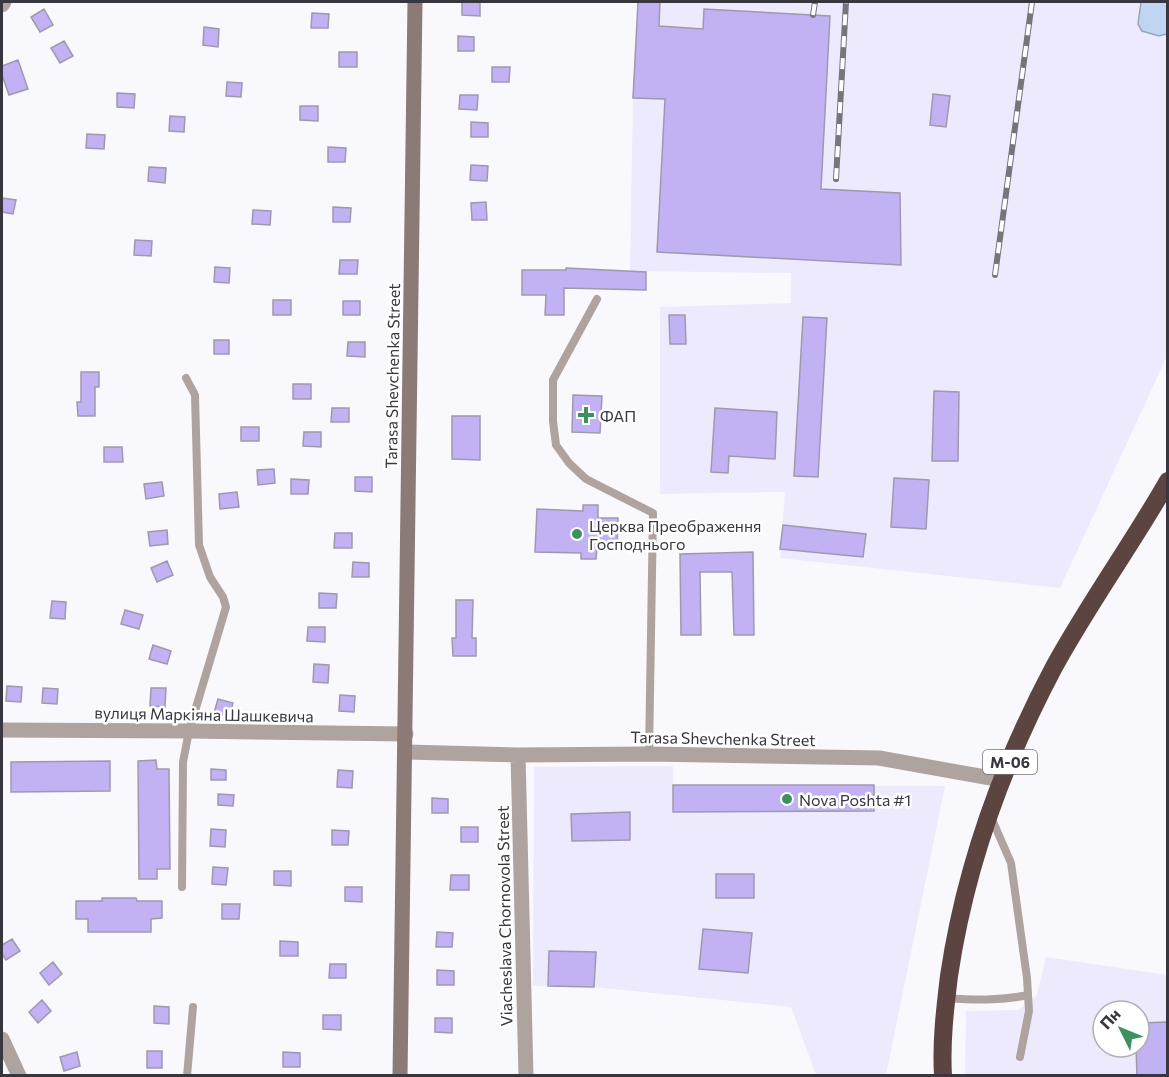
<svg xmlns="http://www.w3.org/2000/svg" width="1169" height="1077" font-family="Commissioner,sans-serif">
  <rect width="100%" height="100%" fill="#f9f8fc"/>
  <path fill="#eeeafd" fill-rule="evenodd" d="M 638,2 L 1167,2 L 1167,356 L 1060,588 L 780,558 L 785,492 L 660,494 L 660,307 L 791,303 L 791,273 L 630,271 L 633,98 Z
    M 673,766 L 673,785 L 945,786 L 886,1075 L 816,1075 L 791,1007 L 594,987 L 533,986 L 534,767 Z
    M 1046,957 L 1167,975 L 1167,1075 L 965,1076 L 966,1011 L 1018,1010 L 1037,995 ZM 1103,1011 L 1139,1011 L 1139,1047 L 1103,1047 Z"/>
  <path fill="#bfd5f2" stroke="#96a5bc" stroke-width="1.5" d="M 1141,2 L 1167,2 L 1167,34 L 1159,36 L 1142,31 L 1138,24 Z"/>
  <path fill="#c2b1f3" stroke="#9e99af" stroke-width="1.5" d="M 462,2 L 480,2 L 480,16 L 462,15 Z
    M 638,2 L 660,2 L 659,26 L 703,29 L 704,9 L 830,16 L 821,189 L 900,193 L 901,265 L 657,252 L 665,99 L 633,98 Z
    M 44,9 L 53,25 L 40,32 L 31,17 Z
    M 312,13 L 329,14 L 328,28 L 311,28 Z
    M 204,27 L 219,29 L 218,47 L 203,45 Z
    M 458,36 L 474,37 L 474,51 L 458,51 Z
    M 64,41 L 73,56 L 60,63 L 51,48 Z
    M 339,52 L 357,52 L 357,67 L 339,67 Z
    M 18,60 L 28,89 L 9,95 L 2,75 L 2,66 Z
    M 492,67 L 510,67 L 509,82 L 492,82 Z
    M 227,82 L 242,83 L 241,97 L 226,96 Z
    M 117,93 L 135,94 L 134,108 L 117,107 Z
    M 933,94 L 950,96 L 946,127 L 930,125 Z
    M 460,95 L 478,95 L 477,110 L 459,109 Z
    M 300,106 L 318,106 L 318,121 L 300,120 Z
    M 170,116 L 185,117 L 184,132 L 169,131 Z
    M 471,122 L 488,123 L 488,137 L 471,137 Z
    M 87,134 L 105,135 L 104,149 L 86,148 Z
    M 328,147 L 346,148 L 345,162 L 328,162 Z
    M 471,165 L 488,166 L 487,181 L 470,180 Z
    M 149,167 L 166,168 L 165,183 L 148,181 Z
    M 2,198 L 16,200 L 13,214 L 2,212 Z
    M 486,202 L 487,220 L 472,220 L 471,203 Z
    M 333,207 L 351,208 L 350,222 L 333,222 Z
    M 253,210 L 271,211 L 270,225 L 252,224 Z
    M 135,240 L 152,241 L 151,256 L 134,255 Z
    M 340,260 L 358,260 L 357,274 L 339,274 Z
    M 215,267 L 230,268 L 229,283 L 214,282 Z
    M 566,268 L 646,272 L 646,290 L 564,288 L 564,315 L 545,315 L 546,295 L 522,295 L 522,270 L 566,270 Z
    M 273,300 L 291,300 L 291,315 L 273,315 Z
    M 343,301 L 360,301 L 360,315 L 343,315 Z
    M 669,315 L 685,315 L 686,344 L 670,344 Z
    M 803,317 L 827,318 L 818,477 L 794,476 Z
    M 214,340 L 229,340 L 229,354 L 214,354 Z
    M 348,342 L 365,342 L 365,357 L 347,356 Z
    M 81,372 L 99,372 L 99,387 L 95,387 L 95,416 L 78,416 L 77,402 L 81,402 Z
    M 293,384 L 311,384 L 311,399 L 293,399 Z
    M 934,391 L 959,392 L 958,461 L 932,461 Z
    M 573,395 L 602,396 L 600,433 L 572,432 Z
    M 332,408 L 349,408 L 349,422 L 331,422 Z
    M 715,408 L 777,412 L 775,459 L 729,456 L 728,473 L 711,472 Z
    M 452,416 L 480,416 L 480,460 L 452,459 Z
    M 241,427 L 259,427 L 259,441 L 241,441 Z
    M 304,432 L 321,432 L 321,447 L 303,446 Z
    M 104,447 L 122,447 L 123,462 L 104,462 Z
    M 274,469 L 275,483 L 258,485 L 257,470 Z
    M 355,477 L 372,477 L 372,492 L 355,491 Z
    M 894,478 L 929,480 L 926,529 L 891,527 Z
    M 291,479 L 309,480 L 308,494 L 291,494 Z
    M 162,482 L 164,496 L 146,499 L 144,484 Z
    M 237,492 L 239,507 L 220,509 L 219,494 Z
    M 583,505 L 598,505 L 598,518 L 618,518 L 617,550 L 597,549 L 596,559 L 581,559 L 581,553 L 535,552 L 537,509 L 583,511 Z
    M 783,525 L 866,534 L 863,557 L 780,549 Z
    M 167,530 L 168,544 L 150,546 L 148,532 Z
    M 335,533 L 352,533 L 352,548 L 334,548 Z
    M 753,552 L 754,635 L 734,635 L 732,572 L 700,572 L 701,635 L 681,635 L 680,554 Z
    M 167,561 L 173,575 L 157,582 L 151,568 Z
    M 353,562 L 369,563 L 369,577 L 352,577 Z
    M 319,593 L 337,594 L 336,608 L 319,608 Z
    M 456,600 L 473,600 L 472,638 L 476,638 L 476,656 L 453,656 L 452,638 L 456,638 Z
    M 52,601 L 66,602 L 65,619 L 50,618 Z
    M 125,610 L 143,615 L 139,629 L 121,624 Z
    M 308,627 L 325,627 L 325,642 L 307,641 Z
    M 153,645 L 171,651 L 167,664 L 149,659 Z
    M 314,664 L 329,665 L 328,683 L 313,682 Z
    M 7,686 L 22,687 L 21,702 L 6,701 Z
    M 43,688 L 58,689 L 57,704 L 42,703 Z
    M 151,688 L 166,688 L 165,707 L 150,706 Z
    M 340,695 L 355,696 L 354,712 L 339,711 Z
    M 218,699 L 233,703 L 229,717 L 214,713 Z
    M 156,760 L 157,769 L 169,769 L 170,869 L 157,869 L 157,879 L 139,879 L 138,761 Z
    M 110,761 L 110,791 L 11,792 L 11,762 Z
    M 211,769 L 226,770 L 226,780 L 211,780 Z
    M 338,770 L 353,771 L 352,788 L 337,787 Z
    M 673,785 L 874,785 L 874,811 L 673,812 Z
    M 218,794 L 234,795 L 233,806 L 218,805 Z
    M 432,798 L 448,799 L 448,813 L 432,813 Z
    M 630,812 L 630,840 L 572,841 L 571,814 Z
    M 461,827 L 478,827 L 478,842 L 461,842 Z
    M 211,829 L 226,830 L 225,847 L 210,846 Z
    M 332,830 L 349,831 L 348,845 L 332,845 Z
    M 213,867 L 228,868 L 226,885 L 212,884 Z
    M 274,871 L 291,871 L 291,886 L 274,885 Z
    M 716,874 L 754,874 L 754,898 L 716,898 Z
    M 451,875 L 469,875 L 469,890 L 450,890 Z
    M 345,887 L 362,887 L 362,902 L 345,901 Z
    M 102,898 L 136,898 L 137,901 L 162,901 L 162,918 L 151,919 L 151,932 L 88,932 L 88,919 L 76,919 L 76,901 L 102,901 Z
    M 222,904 L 240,904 L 239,919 L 222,919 Z
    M 703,929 L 752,933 L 748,973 L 699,969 Z
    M 437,932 L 453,933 L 452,947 L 436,947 Z
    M 12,939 L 20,951 L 6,960 L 2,954 L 2,945 Z
    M 280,941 L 298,942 L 298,956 L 280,956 Z
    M 549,951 L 596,952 L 594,987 L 548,986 Z
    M 53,962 L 62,974 L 49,985 L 40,973 Z
    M 330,964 L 346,964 L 346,978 L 329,978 Z
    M 437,970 L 454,971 L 454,985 L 437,985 Z
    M 42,1000 L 51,1011 L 38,1023 L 29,1012 Z
    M 154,1006 L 169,1007 L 169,1024 L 154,1023 Z
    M 323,1015 L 341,1015 L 341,1030 L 323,1029 Z
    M 435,1018 L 452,1018 L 452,1033 L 435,1032 Z
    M 1167,1022 L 1167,1076 L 1137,1076 L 1136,1047 L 1139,1047 L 1139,1023 Z
    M 147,1051 L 162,1051 L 162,1068 L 147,1068 Z
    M 77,1052 L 80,1066 L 64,1071 L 60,1057 Z
    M 283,1052 L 300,1053 L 300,1067 L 283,1067 Z"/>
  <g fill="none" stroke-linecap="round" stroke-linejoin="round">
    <path stroke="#afa3a0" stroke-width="8" d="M 597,299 L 553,380 L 553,421 L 556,445 L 569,463 L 586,479 L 653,513 L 649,754
      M 991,817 L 1011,863 L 1027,978 L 1029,1011 L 1020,1057
      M 182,887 L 183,762 L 189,731 L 226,607 L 223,597 L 210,577 L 199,545 L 195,395 L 186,378
      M 946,998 C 974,1000 1000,1001 1028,995
      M 187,1076 L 193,1007"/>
    <path stroke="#afa3a0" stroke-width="15" d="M 2,5 L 4,2
      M 2,730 L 189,731 L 406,734
      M 406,752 L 518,755 L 649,754 L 879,758 L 1002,780
      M 518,755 L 526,1076
      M 2,1039 L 19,1076"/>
    <path stroke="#8b7a76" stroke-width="15" d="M 400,1076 L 415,2"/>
    <path stroke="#5c4540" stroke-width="18" d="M 943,1076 C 941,1042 945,1009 949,976 C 965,868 1003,763 1054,667 C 1089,603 1132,544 1168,481"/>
    <g stroke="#77757c" stroke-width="6">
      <path id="rail" d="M 813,15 L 815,2
        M 836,179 L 846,2
        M 995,275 L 1032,2"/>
    </g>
    <use href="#rail" stroke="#fff" stroke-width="4" stroke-dasharray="11" stroke-linecap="butt"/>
  </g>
  <g fill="#3d9061" stroke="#fff" stroke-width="2">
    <path d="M583 406h6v6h6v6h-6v6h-6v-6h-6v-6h6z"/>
    <circle cx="577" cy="534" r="6"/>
    <circle cx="787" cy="799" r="6"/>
  </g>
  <g text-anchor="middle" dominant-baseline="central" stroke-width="5" stroke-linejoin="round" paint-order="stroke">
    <rect fill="#fff" stroke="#747279" stroke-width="1.5" x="983" y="750" width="54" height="24" rx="4.5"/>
    <g font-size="15" font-weight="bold" fill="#38363f">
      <text x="1010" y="762">М-06</text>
    </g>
    <g font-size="16" fill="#38363f" stroke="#fff">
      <text transform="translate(392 376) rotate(-89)">Tarasa Shevchenka Street</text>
      <text transform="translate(204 714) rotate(1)">вулиця Маркіяна Шашкевича</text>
      <text transform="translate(723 738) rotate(1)">Tarasa Shevchenka Street</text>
      <text transform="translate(504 916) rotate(-91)">Viacheslava Chornovola Street</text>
    </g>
    <g font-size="16" fill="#38363f" stroke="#fff" text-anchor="start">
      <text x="600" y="415">ФАП</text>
      <text x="589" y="525">Церква Преображення<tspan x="589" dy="18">Господнього</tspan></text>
      <text x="799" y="799">Nova Poshta #1</text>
    </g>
  </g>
  <rect width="1169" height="1077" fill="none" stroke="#38363f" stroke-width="6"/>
  <g transform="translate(1121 1029) rotate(313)"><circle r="28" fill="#ffffff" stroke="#afafb2" stroke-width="1.5"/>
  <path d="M0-4.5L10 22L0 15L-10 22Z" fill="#3d9061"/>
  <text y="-9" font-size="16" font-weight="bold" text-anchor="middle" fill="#38363f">Пн</text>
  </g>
</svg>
